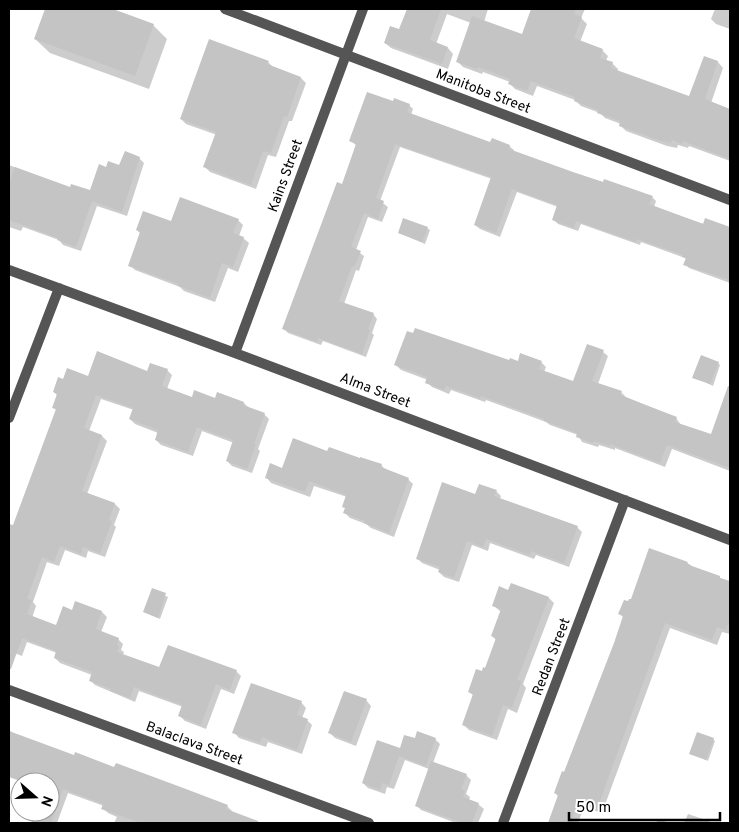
<svg xmlns="http://www.w3.org/2000/svg" width="739" height="832" font-family="Overpass,sans-serif">
  <rect width="100%" height="100%" fill="#fff"/>
  <path fill="#0003" d="M 46,9 L 109,9 L 153,25 L 167,39 L 149,89 L 50,53 L 35,39 Z
    M 408,9 L 488,9 L 484,22 L 523,35 L 532,9 L 585,9 L 581,18 L 587,24 L 580,42 L 602,50 L 608,56 L 606,61 L 612,63 L 618,69 L 617,72 L 690,98 L 704,58 L 718,62 L 723,68 L 711,103 L 730,110 L 730,161 L 689,146 L 688,148 L 678,145 L 677,148 L 667,146 L 626,131 L 620,125 L 621,124 L 605,118 L 600,113 L 581,106 L 575,100 L 537,86 L 533,96 L 515,89 L 510,84 L 510,82 L 483,72 L 482,74 L 463,67 L 457,61 L 471,23 L 447,14 L 436,44 L 448,48 L 453,54 L 448,69 L 391,48 L 385,43 L 400,31 Z
    M 715,9 L 730,9 L 730,29 L 716,24 L 711,19 Z
    M 268,62 L 273,67 L 301,78 L 306,83 L 292,121 L 289,121 L 276,157 L 268,155 L 256,189 L 210,172 L 205,167 L 217,135 L 186,124 L 181,119 Z
    M 394,103 L 409,105 L 413,109 L 411,115 L 491,144 L 509,146 L 514,150 L 513,152 L 573,173 L 652,197 L 656,201 L 654,207 L 730,233 L 730,283 L 689,268 L 685,264 L 686,259 L 685,258 L 641,242 L 640,245 L 581,224 L 578,231 L 558,224 L 553,219 L 558,207 L 517,192 L 500,237 L 480,229 L 475,225 L 492,179 L 400,147 L 380,201 L 388,207 L 382,222 L 368,217 L 356,250 L 364,256 L 359,271 L 356,270 L 344,304 L 373,314 L 377,319 L 372,333 L 374,335 L 366,357 L 323,341 L 321,345 L 288,333 L 284,329 L 343,185 L 357,146 L 350,140 Z
    M 139,158 L 144,163 L 127,216 L 97,206 L 81,251 L 63,245 L 59,240 L 23,227 L 21,231 L 9,227 L 9,165 L 71,189 L 90,192 L 107,168 L 120,167 Z
    M 238,220 L 243,225 L 239,236 L 243,238 L 249,243 L 238,272 L 228,268 L 215,302 L 184,291 L 180,287 L 135,270 L 130,265 L 141,234 L 137,230 L 172,223 Z
    M 427,228 L 430,230 L 425,244 L 399,233 Z
    M 603,352 L 608,356 L 598,384 L 621,392 L 626,397 L 676,418 L 681,425 L 711,436 L 730,387 L 730,471 L 672,449 L 665,467 L 615,448 L 615,450 L 599,445 L 598,447 L 582,442 L 578,435 L 550,425 L 546,422 L 486,400 L 485,402 L 451,390 L 449,394 L 432,387 L 427,382 L 428,380 L 401,370 L 396,365 L 510,362 L 541,362 L 546,367 L 544,372 L 574,383 Z
    M 718,363 L 720,365 L 713,386 L 694,377 Z
    M 167,370 L 172,375 L 167,389 L 193,398 L 244,403 L 249,408 L 264,414 L 269,419 L 258,449 L 260,451 L 252,473 L 232,466 L 227,461 L 234,443 L 202,431 L 193,456 L 161,445 L 156,440 L 158,433 L 135,424 L 130,419 L 134,410 L 101,399 L 89,431 L 102,436 L 107,441 L 87,494 L 115,504 L 120,509 L 114,525 L 116,527 L 105,557 L 88,551 L 86,558 L 65,550 L 59,566 L 47,562 L 33,602 L 36,606 L 32,618 L 57,627 L 72,611 L 102,612 L 107,617 L 101,632 L 118,639 L 123,644 L 121,650 L 124,652 L 123,655 L 160,669 L 236,671 L 241,676 L 234,694 L 221,689 L 206,729 L 185,721 L 180,716 L 183,707 L 139,691 L 135,702 L 95,685 L 90,680 L 92,675 L 60,663 L 55,658 L 57,653 L 27,642 L 22,656 L 9,651 L 9,532 L 11,526 L 14,527 L 57,411 L 54,408 L 58,396 L 54,392 L 64,381 Z
    M 328,452 L 381,465 L 387,471 L 408,479 L 413,484 L 394,537 L 371,528 L 366,524 L 350,518 L 345,513 L 347,497 L 314,486 L 310,497 L 271,483 L 266,477 Z
    M 496,491 L 501,496 L 500,499 L 577,527 L 582,532 L 569,567 L 536,555 L 534,559 L 490,543 L 488,551 L 472,545 L 459,582 L 444,577 L 439,572 L 440,570 L 422,563 L 417,558 L 476,496 Z
    M 687,563 L 692,567 L 730,582 L 730,634 L 722,632 L 717,645 L 670,628 L 602,813 L 584,807 L 578,823 L 549,823 L 559,797 L 555,793 L 564,773 L 615,644 L 624,618 L 620,614 L 629,603 Z
    M 511,584 L 549,598 L 554,603 L 523,684 L 526,688 L 517,713 L 508,709 L 497,740 L 469,730 L 464,725 L 474,696 L 469,692 L 486,670 L 496,640 L 492,636 L 501,612 L 494,606 L 509,591 Z
    M 152,590 L 168,597 L 160,619 L 144,612 Z
    M 366,700 L 371,706 L 356,746 L 335,738 L 330,733 Z
    M 301,702 L 306,708 L 302,718 L 307,720 L 312,725 L 302,754 L 268,742 L 266,747 L 239,738 L 234,732 Z
    M 9,730 L 14,734 L 75,756 L 227,806 L 232,811 L 231,813 L 261,823 L 114,823 L 117,817 L 108,813 L 103,808 L 104,806 L 68,793 L 57,823 L 33,823 L 37,812 L 50,812 L 50,782 L 24,782 L 24,763 L 9,758 Z
    M 435,739 L 440,744 L 433,763 L 466,775 L 471,780 L 466,794 L 470,797 L 469,800 L 478,804 L 484,809 L 478,823 L 456,823 L 421,810 L 416,805 L 429,769 L 405,760 L 394,789 L 387,787 L 385,794 L 368,788 L 363,783 L 400,750 L 415,740 Z
    M 713,739 L 715,741 L 708,761 L 690,753 Z
    M 688,814 L 709,821 L 711,823 L 684,823 Z
    M 658,819 L 670,823 L 656,823 Z"/>
  <path fill="#c4c4c4" d="M 45,9 L 113,9 L 154,24 L 135,76 L 34,39 Z
    M 407,9 L 441,9 L 430,40 L 448,47 L 442,64 L 384,43 L 390,26 L 399,29 Z
    M 531,9 L 576,9 L 574,14 L 582,17 L 574,38 L 603,49 L 600,58 L 613,62 L 611,68 L 689,96 L 704,56 L 718,61 L 705,99 L 730,109 L 730,159 L 683,141 L 682,144 L 672,140 L 671,143 L 661,141 L 619,126 L 620,121 L 597,113 L 598,110 L 574,101 L 575,97 L 531,81 L 527,91 L 508,84 L 510,79 L 478,67 L 477,69 L 456,62 L 472,16 L 522,34 Z
    M 209,39 L 269,61 L 267,64 L 301,77 L 287,117 L 284,116 L 271,153 L 263,151 L 251,185 L 203,167 L 216,132 L 180,119 Z
    M 367,92 L 393,101 L 394,98 L 410,104 L 407,112 L 490,142 L 492,138 L 510,145 L 509,149 L 573,172 L 603,182 L 604,179 L 653,196 L 649,204 L 703,224 L 705,218 L 730,227 L 730,280 L 683,265 L 686,258 L 682,257 L 683,255 L 637,239 L 636,242 L 576,221 L 574,228 L 552,220 L 557,205 L 512,189 L 496,233 L 474,225 L 491,177 L 395,144 L 376,198 L 384,201 L 378,219 L 364,213 L 351,247 L 361,251 L 354,267 L 352,266 L 339,301 L 374,313 L 368,329 L 370,330 L 362,354 L 318,338 L 317,342 L 282,329 L 337,182 L 342,184 L 356,144 L 349,141 Z
    M 125,151 L 140,157 L 122,212 L 92,201 L 76,247 L 57,240 L 58,238 L 9,220 L 9,183 L 15,167 L 70,187 L 71,184 L 90,190 L 99,164 L 106,167 L 108,161 L 119,165 Z
    M 180,197 L 239,219 L 233,233 L 244,237 L 233,267 L 222,263 L 210,298 L 178,286 L 179,284 L 128,266 L 140,232 L 136,230 L 143,211 L 171,221 Z
    M 403,218 L 428,227 L 422,242 L 398,233 Z
    M 415,328 L 509,360 L 510,358 L 518,361 L 520,353 L 542,361 L 539,369 L 573,381 L 587,344 L 604,350 L 592,381 L 622,391 L 620,395 L 677,417 L 675,422 L 711,434 L 728,386 L 730,386 L 730,468 L 667,445 L 660,463 L 610,444 L 610,446 L 594,441 L 593,443 L 576,437 L 577,433 L 544,421 L 544,419 L 481,396 L 480,398 L 446,386 L 444,390 L 425,383 L 427,377 L 394,365 L 407,331 L 413,333 Z
    M 97,351 L 147,371 L 150,363 L 168,369 L 162,386 L 192,397 L 194,390 L 215,398 L 217,392 L 244,402 L 243,405 L 265,413 L 254,444 L 256,445 L 247,469 L 226,461 L 233,440 L 197,427 L 188,452 L 155,440 L 158,430 L 129,419 L 133,408 L 96,395 L 84,428 L 102,435 L 82,491 L 115,503 L 109,520 L 112,521 L 100,553 L 83,547 L 81,554 L 60,546 L 54,562 L 42,557 L 27,599 L 32,600 L 27,614 L 56,625 L 63,606 L 72,610 L 75,601 L 102,611 L 96,629 L 119,638 L 117,645 L 119,646 L 117,652 L 159,667 L 168,645 L 237,670 L 230,690 L 216,684 L 201,725 L 178,716 L 182,705 L 134,687 L 130,698 L 110,691 L 111,689 L 89,681 L 92,672 L 54,658 L 56,651 L 22,638 L 11,669 L 9,669 L 9,524 L 13,525 L 56,409 L 52,408 L 57,394 L 53,392 L 58,377 L 63,379 L 67,368 L 88,376 Z
    M 701,355 L 719,362 L 710,384 L 692,378 Z
    M 293,438 L 327,451 L 329,447 L 360,458 L 360,457 L 382,464 L 381,467 L 409,478 L 389,533 L 364,523 L 365,521 L 343,513 L 345,508 L 342,507 L 346,495 L 309,481 L 305,492 L 265,478 L 270,463 L 282,468 Z
    M 442,482 L 475,494 L 479,484 L 497,490 L 494,496 L 578,526 L 564,563 L 531,551 L 530,555 L 486,539 L 483,547 L 467,541 L 454,578 L 438,572 L 440,567 L 416,559 Z
    M 649,548 L 688,562 L 687,563 L 692,566 L 720,576 L 720,578 L 730,581 L 730,619 L 726,630 L 717,627 L 712,640 L 665,623 L 597,809 L 579,802 L 571,823 L 548,823 L 558,795 L 554,793 L 562,771 L 564,772 L 614,643 L 623,616 L 618,614 L 624,600 L 628,601 L 629,599 L 631,599 Z
    M 511,583 L 549,597 L 517,680 L 522,681 L 512,708 L 503,705 L 492,736 L 462,725 L 473,694 L 468,692 L 476,669 L 482,671 L 483,667 L 485,668 L 496,638 L 491,636 L 501,609 L 492,606 L 499,586 L 508,590 Z
    M 152,588 L 166,593 L 158,618 L 143,612 Z
    M 251,683 L 302,701 L 297,715 L 308,719 L 297,750 L 262,737 L 260,743 L 232,733 Z
    M 344,691 L 367,699 L 351,742 L 328,733 Z
    M 9,731 L 74,755 L 75,752 L 114,767 L 116,763 L 186,789 L 228,805 L 226,809 L 258,821 L 258,823 L 141,823 L 101,809 L 103,804 L 63,789 L 51,823 L 31,823 L 36,812 L 50,812 L 50,782 L 23,782 L 9,777 Z
    M 417,731 L 436,738 L 426,766 L 399,756 L 389,785 L 382,783 L 380,790 L 362,783 L 377,740 L 400,748 L 404,735 L 415,738 Z
    M 697,732 L 714,738 L 706,760 L 689,754 Z
    M 431,761 L 467,774 L 461,789 L 465,791 L 463,797 L 479,803 L 472,823 L 463,823 L 415,806 Z"/>
  <g fill="none" stroke-linecap="round" stroke-linejoin="round">
    <path stroke="#555" stroke-width="10" d="M 225,9 L 730,200
      M 9,270 L 235,353 L 730,540
      M 235,353 L 363,9
      M 9,418 L 59,288
      M 503,823 L 625,500"/>
    <path stroke="#555" stroke-width="10" d="M 9,690 L 369,823"/>
  </g>
  <g text-anchor="middle" dominant-baseline="central" stroke-width="4" stroke-linejoin="round" paint-order="stroke">
    <g font-size="14" fill="#000" stroke="#fff">
      <text transform="translate(483 92) rotate(21)">Manitoba Street</text>
      <text transform="translate(286 176) rotate(-70)">Kains Street</text>
      <text transform="translate(375 391) rotate(21)">Alma Street</text>
      <text transform="translate(552 657) rotate(-69)">Redan Street</text>
      <text transform="translate(194 744) rotate(20)">Balaclava Street</text>
    </g>
  </g>
  <rect width="739" height="832" fill="none" stroke="#000000" stroke-width="20"/>
  <g transform="translate(35 797) rotate(110)"><circle r="24" fill="#ffffff" stroke="#999999"/>
  <path d="M0-4L9 19L0 12L-9 19Z" fill="#000000"/>
  <text y="-8" font-size="14" font-weight="bold" text-anchor="middle" fill="#000000">N</text>
  </g>
  <path d="M569 812v8h151v-8" fill="none" stroke="#000000" stroke-width="2.5"/>
  <text x="576" y="812" font-size="15" fill="#000000" stroke="#ffffff" stroke-width="4" paint-order="stroke">50 m</text>
</svg>
